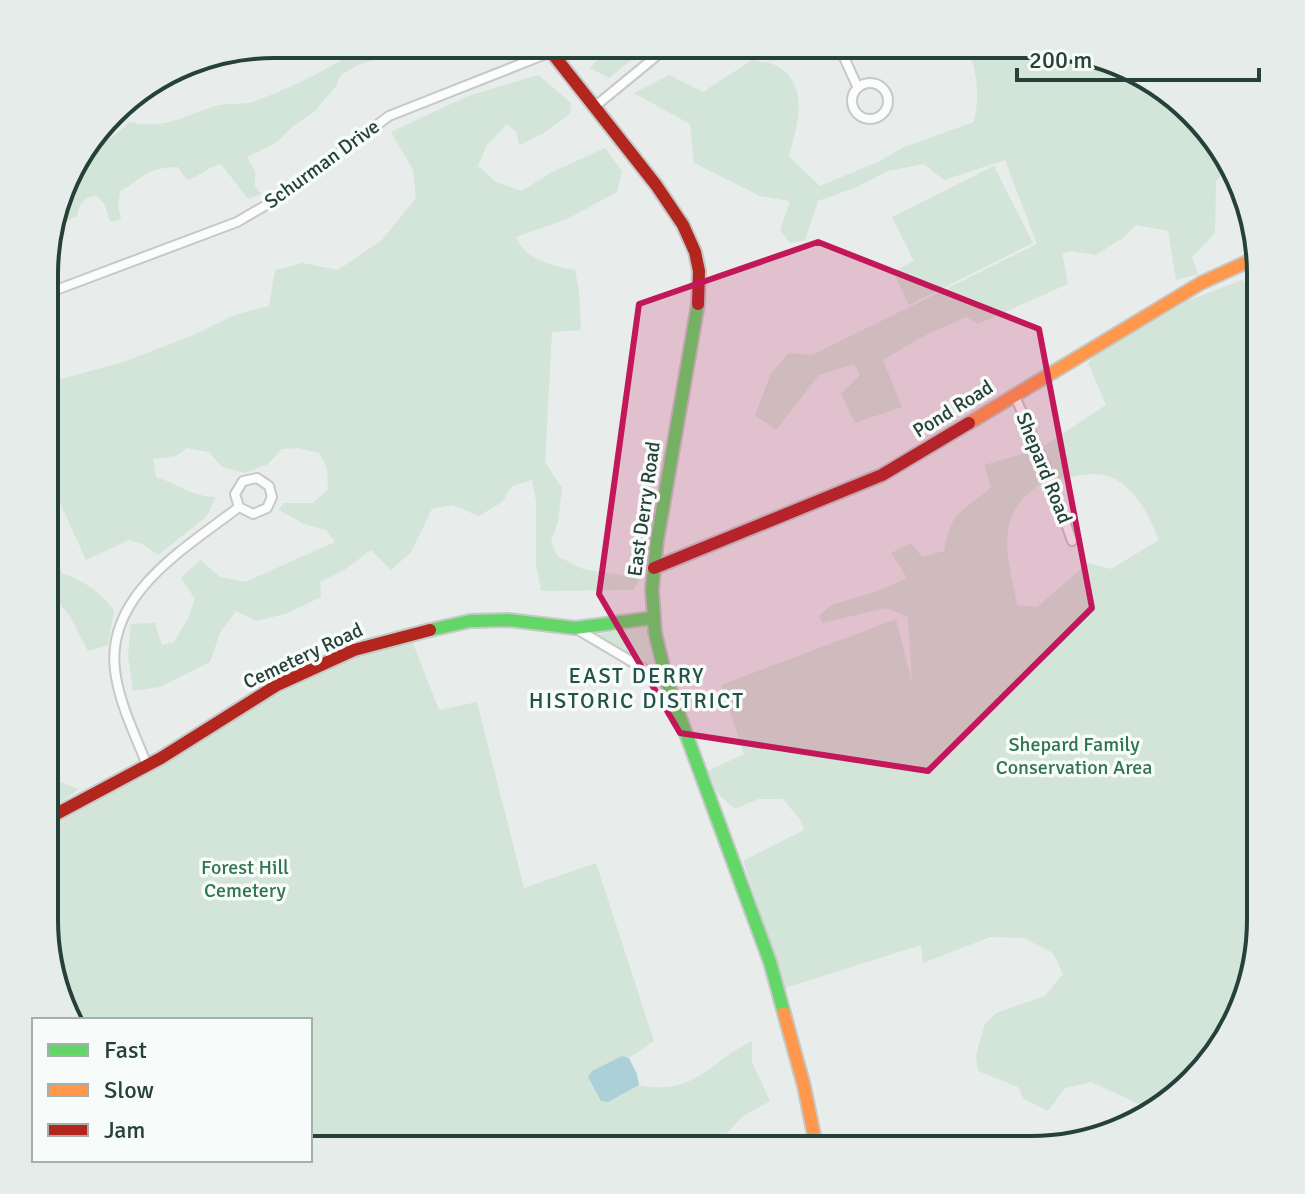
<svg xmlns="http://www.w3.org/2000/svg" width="1305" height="1194" font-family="Signika,sans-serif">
  <rect width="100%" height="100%" fill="#e8ecea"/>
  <path fill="#d3e4d8" d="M 363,44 L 408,44 L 380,58 L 357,65 L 341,75 L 336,86 L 314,112 L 293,126 L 277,142 L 247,157 L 255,171 L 255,186 L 261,194 L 248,199 L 221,164 C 208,167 200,176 187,180 L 178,167 C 146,168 147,176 120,191 L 118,206 L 121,219 L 110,222 L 105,205 L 97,196 C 83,197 80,203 77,216 L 48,231 L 75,159 L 89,142 L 111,138 L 130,122 C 168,131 186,113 220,105 C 231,103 242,105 252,102 C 276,95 347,62 363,44 Z
    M 612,44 L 651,44 L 609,78 L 590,68 Z
    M 965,44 L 1047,45 L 1133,68 L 1204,123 L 1233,168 L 1227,167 L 1216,182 L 1215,233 L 1192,257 L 1198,274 L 1176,280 L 1168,231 L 1136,225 L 1124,237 L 1096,255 L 1072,251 L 1062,253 L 1068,284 L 978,324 L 966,317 L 922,337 L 883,360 L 902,407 L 855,423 L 841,394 L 860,375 L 854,364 L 819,375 L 776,430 L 755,415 L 771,373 L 789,353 L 812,355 L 1037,244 L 1005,160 L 944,180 L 924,164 L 888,171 L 857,187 L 818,201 L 805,240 L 790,243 L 780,230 L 790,201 L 760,196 L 694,163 L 690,124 L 634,93 L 669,75 L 703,92 L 752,60 C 761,62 775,63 782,69 C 810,92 796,127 789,157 L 820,186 L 878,162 L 904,147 L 974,122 C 980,96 978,69 965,44 Z
    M 538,75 L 571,103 L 570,114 L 544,133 L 519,145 L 516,131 L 507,124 L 487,145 L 478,166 L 496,182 L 522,191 L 552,172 L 605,148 L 622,171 L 617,192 L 567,219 L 516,237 C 526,261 551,265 575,270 L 579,291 L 581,330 L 552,332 L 545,462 L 562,488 L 558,521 L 551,542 L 557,556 L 583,569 L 640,578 L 634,590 L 541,591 L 536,565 L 536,501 L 532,480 L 512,486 L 502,502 L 479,516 L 452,505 L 432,509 L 411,552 L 391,570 L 371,550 L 344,570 L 320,582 L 321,597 L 288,613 L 257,621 L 236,611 L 220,633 L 210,662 L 160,687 L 133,691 L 128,656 L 131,624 L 155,623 L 162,645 L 174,642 L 188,618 L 195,599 L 181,578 L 200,560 L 220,577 L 245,582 L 335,542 L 326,530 L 304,524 L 279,510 L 283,503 L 312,503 L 328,490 L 327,468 L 319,453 L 298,448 L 282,449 L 268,464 L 245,473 L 222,467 L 209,452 L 187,448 L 176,456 L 153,459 L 156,477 C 178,484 192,497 216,497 L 206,517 L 158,555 L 142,544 L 129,540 L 86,560 L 57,496 L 47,501 L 47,383 L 123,362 L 189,337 L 235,315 L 269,306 L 275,270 L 303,263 L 338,270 L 382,240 L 416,198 L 413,170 L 391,132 L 468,96 Z
    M 994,166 L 1033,243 L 909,305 L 893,272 L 914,261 L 892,217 Z
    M 1242,280 L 1260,293 L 1261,921 L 1238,1022 L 1182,1093 L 1154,1111 L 1091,1082 L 1065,1088 L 1048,1111 L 1024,1099 L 1018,1087 L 978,1071 L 976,1055 L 985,1024 L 996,1013 L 1045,996 L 1063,974 L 1053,953 L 1024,938 L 990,937 L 923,963 L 921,945 L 785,988 L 743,861 L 804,830 L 801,821 L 783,799 L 758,799 L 735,809 L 718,794 L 708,771 L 744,754 L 721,685 L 896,619 L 912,682 L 908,617 L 886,608 L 822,623 L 819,616 L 831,605 L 878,591 L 907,578 L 891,553 L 911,543 L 922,557 L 944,551 C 953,506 961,515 991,487 L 984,465 L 1033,451 L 1046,479 C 1037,487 1024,495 1018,505 C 997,536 1012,571 1017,605 L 1037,607 L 1088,563 L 1111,569 L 1159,540 C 1148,512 1130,475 1095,474 C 1083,474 1069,478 1057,479 L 1044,446 L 1106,405 L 1088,363 L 1093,357 L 1187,301 Z
    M 47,534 L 62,574 C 81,578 104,595 114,611 L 108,645 L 88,651 L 70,616 L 53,596 L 46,597 Z
    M 646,627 L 656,673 L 592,635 Z
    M 412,641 L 439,710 L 477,702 L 524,888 L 596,863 L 654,1041 L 629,1058 L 622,1056 L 608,1102 L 639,1085 C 695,1097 710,1061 752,1041 L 752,1062 L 770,1101 L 743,1116 L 711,1150 L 310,1150 L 310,1020 L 69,1020 C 39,972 45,890 45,834 L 47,829 L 154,770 L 295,683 L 348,660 Z
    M 45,777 L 79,789 L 45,813 Z"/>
  <path fill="#acd0d8" d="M 622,1056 L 629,1058 L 637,1074 L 639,1085 L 608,1102 L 601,1101 L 588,1077 L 592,1071 Z"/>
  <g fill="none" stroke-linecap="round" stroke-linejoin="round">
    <g stroke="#c5c9c7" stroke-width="12">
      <path id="street" d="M 838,44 L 858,88
        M852 101a18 18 0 1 1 36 0a18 18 0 1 1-36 0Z
        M 593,108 L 671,44
        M 109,117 L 129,97
        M 48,293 L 237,222 L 280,197 L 389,116 L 551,52
        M 1014,394 L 1043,460 L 1072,541
        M 575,628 L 666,682
        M 147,765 C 136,737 121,707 116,677 C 101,597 184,549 239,507 L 253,514 L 267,508 L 272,497 L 269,486 L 257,478 L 243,481 L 235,494 L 239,507"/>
    </g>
    <g stroke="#c4c9c7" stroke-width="16">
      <path id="fast" d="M 698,304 L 657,541 L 652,589 L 655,633 L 667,682 L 770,962 L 784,1013
        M 430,630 L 470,621 L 508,620 L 575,628 L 653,618"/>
    </g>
    <g stroke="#c4c9c7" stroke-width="16">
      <path id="slow" d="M 969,423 L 1201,283 L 1260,256
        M 784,1013 L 804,1086 L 817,1150"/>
    </g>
    <g stroke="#c4c9c7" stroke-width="16">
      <path id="jam" d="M 545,44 L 656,185 L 683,225 L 695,252 L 699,271 L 698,304
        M 654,568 L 882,475 L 969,423
        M 45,820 L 161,758 L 277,685 L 354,650 L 430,630"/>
    </g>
    <use href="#street" stroke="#fcfcfc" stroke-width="8"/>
    <use href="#fast" stroke="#63d668" stroke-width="12"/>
    <use href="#slow" stroke="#ff974d" stroke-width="12"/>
    <use href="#jam" stroke="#b3261e" stroke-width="12"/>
  </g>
  <path fill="#c2185b" fill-opacity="0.2" stroke="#c2185b" stroke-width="6" stroke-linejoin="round" d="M 818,242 L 1039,329 L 1092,608 L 928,771 L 680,733 L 599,594 L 639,304 Z"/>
  <g text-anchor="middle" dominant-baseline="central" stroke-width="7" stroke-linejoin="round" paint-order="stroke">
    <g font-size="20" fill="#26403a" stroke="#f7fbf9">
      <text transform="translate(322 164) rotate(-36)">Schurman Drive</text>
      <text transform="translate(953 409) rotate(-32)">Pond Road</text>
      <text transform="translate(1044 468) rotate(68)">Shepard Road</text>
      <text transform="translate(644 509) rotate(-82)">East Derry Road</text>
      <text transform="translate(303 656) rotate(-25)">Cemetery Road</text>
    </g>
    <g font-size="20" fill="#31754e" stroke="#f7fbf9">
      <text x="1074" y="744">Shepard Family<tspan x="1074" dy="23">Conservation Area</tspan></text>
      <text x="245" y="867">Forest Hill<tspan x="245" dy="23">Cemetery</tspan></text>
    </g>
    <g font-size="22" letter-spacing="2" fill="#225147" stroke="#f7fbf9">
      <text x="637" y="675">EAST DERRY<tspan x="637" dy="25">HISTORIC DISTRICT</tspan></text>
    </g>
  </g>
  <path d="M0 0H1305V1194H0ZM274 58H1031A216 216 0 0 1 1247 274V920A216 216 0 0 1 1031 1136H274A216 216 0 0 1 58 920V274A216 216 0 0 1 274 58Z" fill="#e6ecea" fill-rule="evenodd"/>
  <path fill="none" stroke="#26403a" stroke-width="4" d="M274 58H1031A216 216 0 0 1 1247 274V920A216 216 0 0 1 1031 1136H274A216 216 0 0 1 58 920V274A216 216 0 0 1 274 58Z"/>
  <rect x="32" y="1018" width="280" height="144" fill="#f7fbf9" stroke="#a3b0ad" stroke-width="2"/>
  <rect x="48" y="1044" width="40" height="12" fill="#63d668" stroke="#a3b0ad" stroke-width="2"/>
  <text x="104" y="1058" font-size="24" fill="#26403a">Fast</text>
  <rect x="48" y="1084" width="40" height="12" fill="#ff974d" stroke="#a3b0ad" stroke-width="2"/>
  <text x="104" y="1098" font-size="24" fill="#26403a">Slow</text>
  <rect x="48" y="1124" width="40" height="12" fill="#b3261e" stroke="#a3b0ad" stroke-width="2"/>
  <text x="104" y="1138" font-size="24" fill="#26403a">Jam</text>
  <path d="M1017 68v12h242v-12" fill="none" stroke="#26403a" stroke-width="4"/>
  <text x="1029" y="68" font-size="24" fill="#26403a" stroke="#f7fbf9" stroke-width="6" paint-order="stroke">200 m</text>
</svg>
